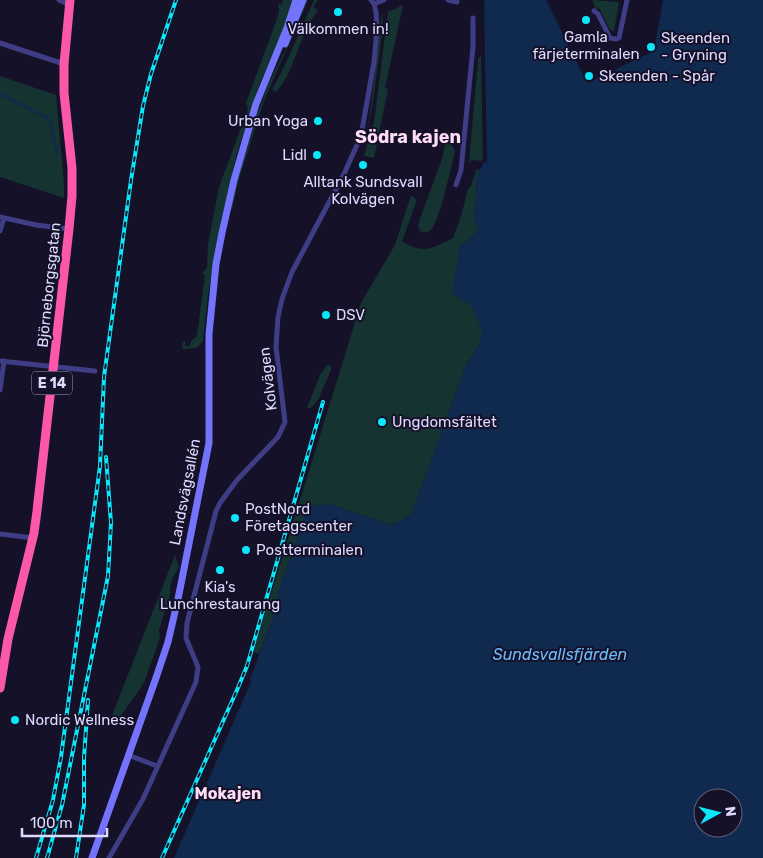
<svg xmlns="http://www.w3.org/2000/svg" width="763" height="858" font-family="Rubik,sans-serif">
  <rect width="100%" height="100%" fill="#151129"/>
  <path fill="#143331" d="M 283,0 L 293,0 L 282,33 L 260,83 L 237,153 L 222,217 L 208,295 L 203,341 L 197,348 L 183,349 L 182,347 L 183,342 L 185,341 L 185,346 L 190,346 L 191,341 L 197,336 L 205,275 L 202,274 L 207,267 L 208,244 L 219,187 L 248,109 L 246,103 L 277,19 L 279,11 L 278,3 L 282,5 Z
    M 305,0 L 308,0 L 264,101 L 239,179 L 232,210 L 230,210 L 238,177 L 259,109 L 270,80 L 288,44 Z
    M 314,0 L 318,0 L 313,7 L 318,10 C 299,34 295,72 276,92 L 272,90 L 284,67 Z
    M 592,0 L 618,2 L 619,4 L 614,31 L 610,30 L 599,8 L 596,10 Z
    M 403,5 L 385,88 L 388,89 L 374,158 L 364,156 L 374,122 L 388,12 Z
    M 382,12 L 383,26 L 373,102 L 364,144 L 370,112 Z
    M 481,56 L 483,158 L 481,161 L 472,160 L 469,163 L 478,59 Z
    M 0,76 L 56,95 L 64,183 L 64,198 L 0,177 Z
    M 446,140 L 451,144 L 455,151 C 452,165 439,222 431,230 C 427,233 424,233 420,231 L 418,224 L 442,159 Z
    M 478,169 L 480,170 L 476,178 L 477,197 L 474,215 L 475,222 L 479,229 L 477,233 L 460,247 L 471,305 L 483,330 L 479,344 L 465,368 L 411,516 L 391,525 L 329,504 L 308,507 L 278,594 L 278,609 L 274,616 L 259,654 L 253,652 L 361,303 L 395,245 L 411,195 L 417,200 L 402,241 C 423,255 433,248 453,238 L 461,216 L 468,189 L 471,186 L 476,170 Z
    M 327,365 L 331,366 L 331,370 L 318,400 L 311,408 L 307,408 L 320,375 Z
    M 175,555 L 179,567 L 172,580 L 170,589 L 170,595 L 159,630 L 160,638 L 144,683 L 123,713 L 113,724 L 109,723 Z"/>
  <path fill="#10294e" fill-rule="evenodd" d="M 485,0 L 546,0 L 587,83 L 654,51 L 663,0 L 763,0 L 763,858 L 174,858 L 251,682 L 250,679 L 274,616 L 278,609 L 278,594 L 308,507 L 329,504 L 391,525 L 411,516 L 465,368 L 479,344 L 482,330 L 471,305 L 452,294 L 460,247 L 477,233 L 479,229 L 474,222 L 474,215 L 477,197 L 476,178 L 484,162 L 487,162 L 484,2 ZM 703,798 L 733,798 L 733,828 L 703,828 Z"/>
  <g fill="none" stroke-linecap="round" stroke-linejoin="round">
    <path stroke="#10294e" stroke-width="2" d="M 0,94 L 50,120 L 57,154"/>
    <path stroke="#3f3d86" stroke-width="5" d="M 59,0 L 70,5
      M 448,0 L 457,2
      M 374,4 L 384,0
      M 594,11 L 598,14 L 610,38 L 616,39 L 619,38 L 627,0
      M 0,43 L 64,64
      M 456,185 L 461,170 L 473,47 L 473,18
      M 0,217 L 36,225 L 69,229
      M 0,231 L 4,218
      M 0,361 L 95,371
      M 0,390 L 4,361
      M 0,534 L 33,538
      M 128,755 L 157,766
      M 109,858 L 143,799 L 196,682 L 198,667 L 186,638 L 187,623 L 216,511 L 220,503 L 237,480 L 278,437 L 285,422 L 276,347 L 278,317 L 282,299 L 292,272 L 344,174 L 361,136 L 374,62 L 377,29 L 376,12 L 374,4 L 371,0"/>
    <path stroke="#7473fc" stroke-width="7" d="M 285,44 L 303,0
      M 92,858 L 156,678 L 168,642 L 178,599 L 209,443 L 209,334 L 216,264 L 222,233 L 234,180 L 256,104 L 287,28 L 296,0"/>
    <path stroke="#fb58a9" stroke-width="9" d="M 0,688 L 8,639 L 34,533 L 37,511 L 69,229 L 72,196 L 72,168 L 64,93 L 64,64 L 70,0"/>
    <g stroke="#0be6f9" stroke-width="4">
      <path id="rail" d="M 36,858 L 53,800 L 61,757 L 100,466 L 104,377 L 131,180 L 143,106 L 151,74 L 176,0
        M 47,858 L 62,805 L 108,576 L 111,523 L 106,457
        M 76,858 L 84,805 L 84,758 L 88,700
        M 162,858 L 237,690 L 247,666 L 323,402"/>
    </g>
    <use href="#rail" stroke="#151129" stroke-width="2" stroke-dasharray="5.5" stroke-linecap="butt"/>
  </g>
  <g fill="#0be6f9" stroke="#151129" stroke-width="2">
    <circle cx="338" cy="12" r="5"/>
    <circle cx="586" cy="20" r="5"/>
    <circle cx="651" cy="47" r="5"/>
    <circle cx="589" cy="76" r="5"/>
    <circle cx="318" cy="121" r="5"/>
    <circle cx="317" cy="155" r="5"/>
    <circle cx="363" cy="165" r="5"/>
    <circle cx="326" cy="315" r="5"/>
    <circle cx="382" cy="422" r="5"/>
    <circle cx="235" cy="518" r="5"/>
    <circle cx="246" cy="550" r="5"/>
    <circle cx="220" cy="570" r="5"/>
    <circle cx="15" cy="720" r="5"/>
  </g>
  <g text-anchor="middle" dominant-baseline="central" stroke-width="4" stroke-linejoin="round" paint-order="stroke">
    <rect fill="#151129" stroke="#a19ebe" stroke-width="1" x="32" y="371.5" width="40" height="23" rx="4"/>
    <g font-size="14" font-weight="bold" fill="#dddafe">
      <text x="52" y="383">E 14</text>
    </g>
    <g font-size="15" fill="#dddafe" stroke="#151129" text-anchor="start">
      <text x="338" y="29" text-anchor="middle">Välkommen in!</text>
      <text x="586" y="37" text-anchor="middle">Gamla<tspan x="586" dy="17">färjeterminalen</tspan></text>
      <text x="661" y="38">Skeenden<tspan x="661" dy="17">- Gryning</tspan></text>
      <text x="599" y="76">Skeenden - Spår</text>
      <text x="308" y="121" text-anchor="end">Urban Yoga</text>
      <text x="307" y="155" text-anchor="end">Lidl</text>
      <text x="363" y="182" text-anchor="middle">Alltank Sundsvall<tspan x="363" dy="17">Kolvägen</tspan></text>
      <text x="336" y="315">DSV</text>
      <text x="392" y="422">Ungdomsfältet</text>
      <text x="245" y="509">PostNord<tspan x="245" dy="17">Företagscenter</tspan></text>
      <text x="256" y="550">Postterminalen</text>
      <text x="220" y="587" text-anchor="middle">Kia's<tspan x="220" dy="17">Lunchrestaurang</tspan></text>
      <text x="25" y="720">Nordic Wellness</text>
    </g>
    <g font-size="15" fill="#dddafe" stroke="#151129">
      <text transform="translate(49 285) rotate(-84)">Björneborgsgatan</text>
      <text transform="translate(268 379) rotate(-97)">Kolvägen</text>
      <text transform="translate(185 492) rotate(-79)">Landsvägsallén</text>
    </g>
    <g font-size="16" font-style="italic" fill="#6bbbfb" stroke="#151129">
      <text x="560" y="654">Sundsvallsfjärden</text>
    </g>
    <g font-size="16" font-weight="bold" fill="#fedcf2" stroke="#151129">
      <text x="228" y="793">Mokajen</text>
    </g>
    <g font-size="18" font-weight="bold" fill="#fedcf2" stroke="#151129">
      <text x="408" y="137">Södra kajen</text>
    </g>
  </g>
  <g transform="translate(718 813) rotate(83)"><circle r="24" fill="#151129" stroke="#65617e"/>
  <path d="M0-4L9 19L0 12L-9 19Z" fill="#0be6f9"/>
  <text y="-8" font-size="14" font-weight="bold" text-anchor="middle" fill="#dddafe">N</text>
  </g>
  <path d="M22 828v8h85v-8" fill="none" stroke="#dddafe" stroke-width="2.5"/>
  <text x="30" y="828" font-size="15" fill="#dddafe" stroke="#151129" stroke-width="4" paint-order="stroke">100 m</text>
</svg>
